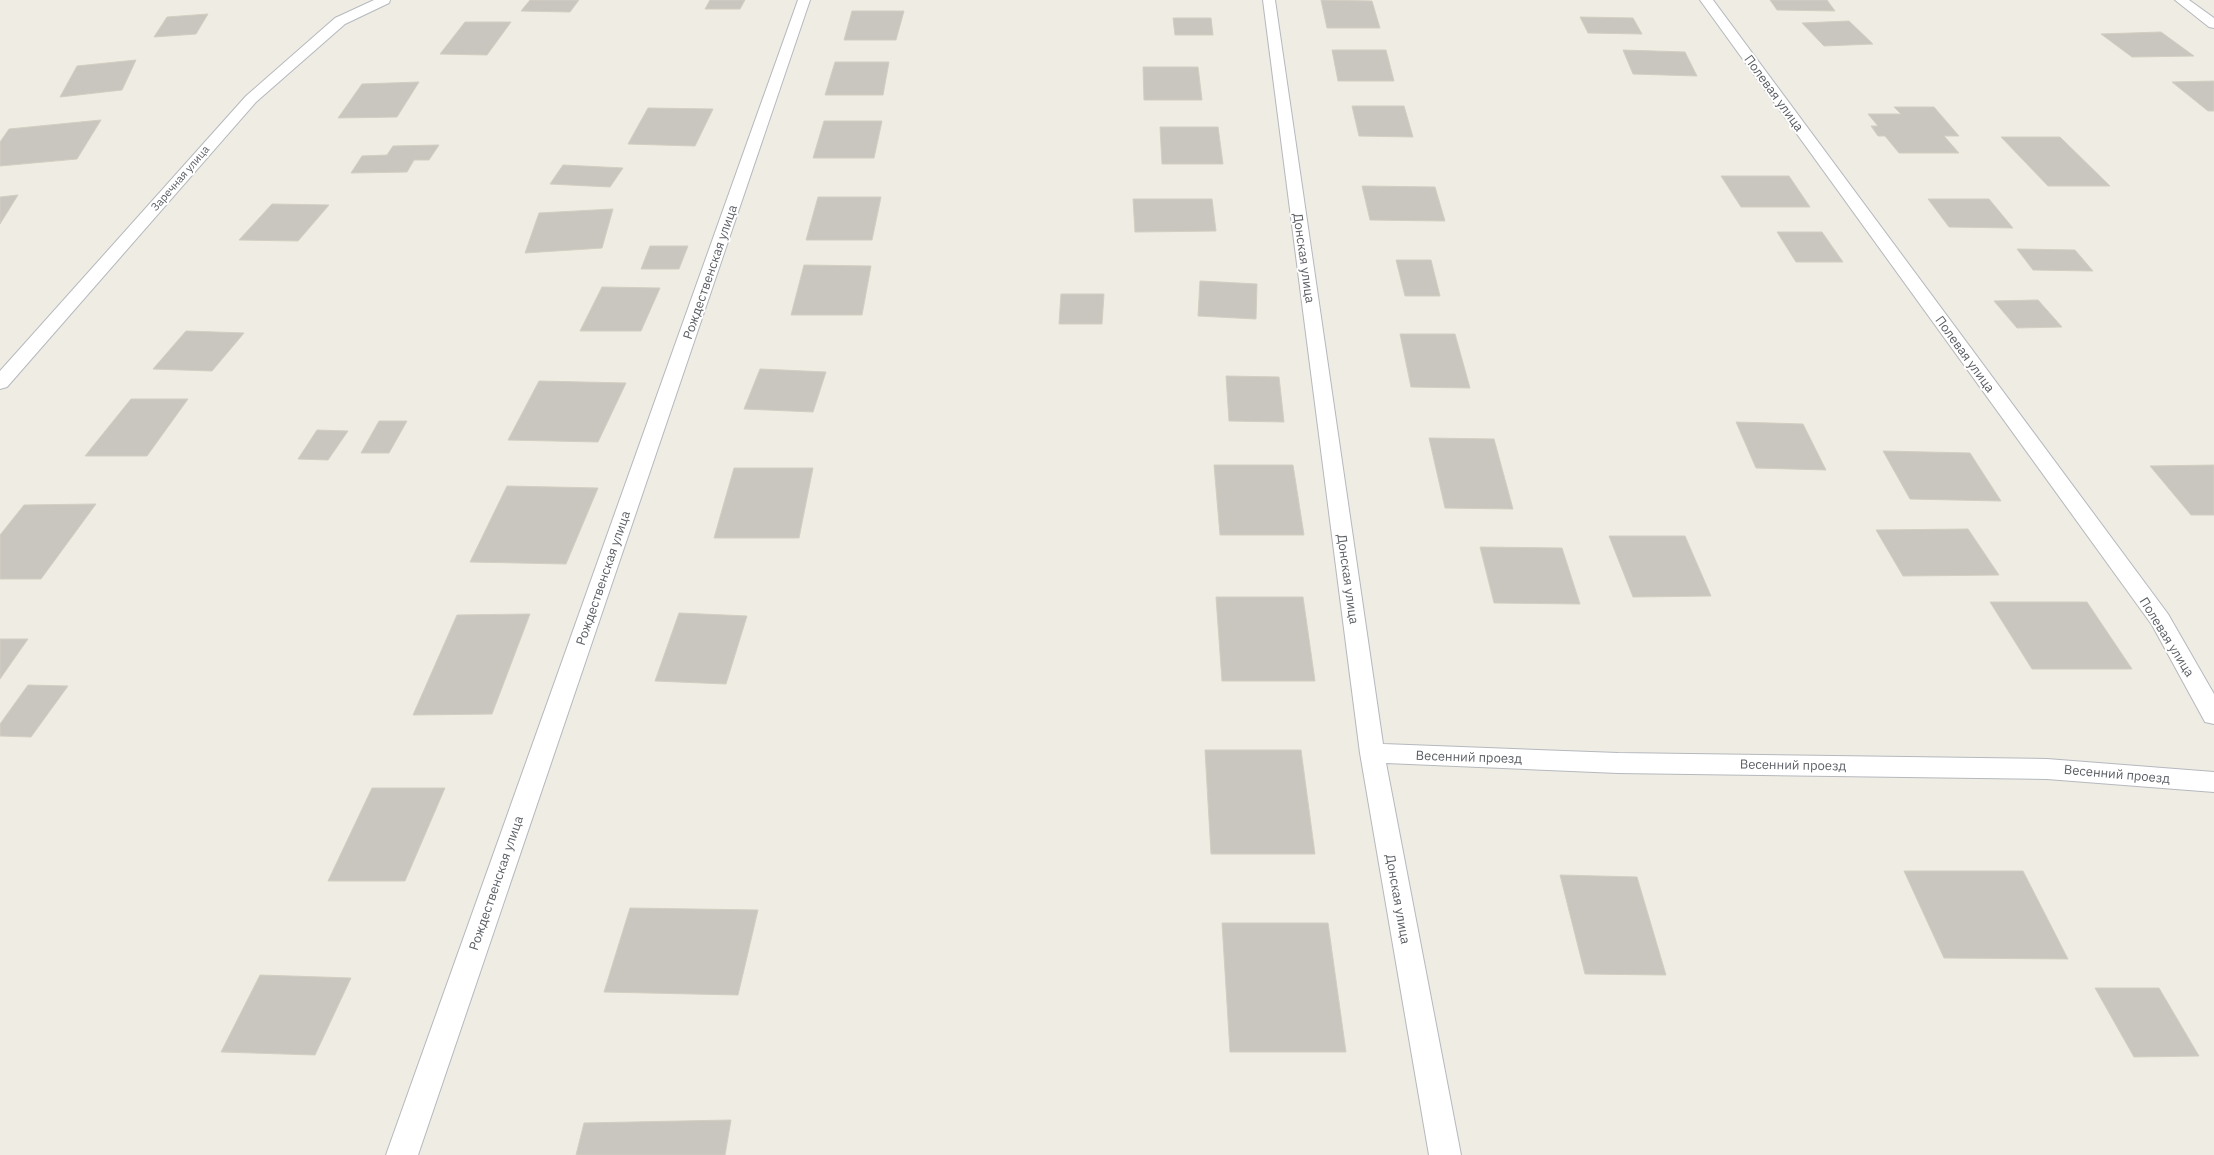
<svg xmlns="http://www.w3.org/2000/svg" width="2214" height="1155" font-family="'IBM Plex Sans',sans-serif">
  <rect width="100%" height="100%" fill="#eeece3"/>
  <path fill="#c9c6c0" stroke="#d3cec1" d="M 530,0 L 579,0 L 570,12 L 521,11 Z
    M 710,0 L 745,0 L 740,9 L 705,9 Z
    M 1321,0 L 1372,1 L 1380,28 L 1327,28 Z
    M 1770,0 L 1827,0 L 1835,11 L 1777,10 Z
    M 852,11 L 904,11 L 896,40 L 844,40 Z
    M 208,14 L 196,34 L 154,37 L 167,17 Z
    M 1580,17 L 1633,18 L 1642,34 L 1588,33 Z
    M 1173,18 L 1211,18 L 1213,35 L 1175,35 Z
    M 1849,21 L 1873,44 L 1824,46 L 1802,23 Z
    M 465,22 L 511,22 L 487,55 L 440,54 Z
    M 2161,32 L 2194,56 L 2132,57 L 2101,34 Z
    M 1332,50 L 1386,50 L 1394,81 L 1338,81 Z
    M 1623,50 L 1685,52 L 1697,76 L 1633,74 Z
    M 136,60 L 122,90 L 60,97 L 77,66 Z
    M 835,62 L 889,62 L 883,95 L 825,95 Z
    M 1143,67 L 1198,67 L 1202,100 L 1144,100 Z
    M 2214,81 L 2214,111 L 2208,111 L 2172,82 Z
    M 419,82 L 397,117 L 338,118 L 362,84 Z
    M 1352,106 L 1404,106 L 1413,137 L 1359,136 Z
    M 1894,107 L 1934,107 L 1959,136 L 1944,136 L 1959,153 L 1899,153 L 1885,136 L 1878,136 L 1871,126 L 1878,126 L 1868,114 L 1901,114 Z
    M 648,108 L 713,109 L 695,146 L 628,144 Z
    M 101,120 L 77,159 L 0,166 L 0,142 L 9,129 Z
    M 824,121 L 882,121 L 874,158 L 813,158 Z
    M 1160,127 L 1218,127 L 1223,164 L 1162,164 Z
    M 2001,137 L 2060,137 L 2110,186 L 2048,186 Z
    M 439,145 L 429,160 L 414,160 L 407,172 L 351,173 L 362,156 L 387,155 L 393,146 Z
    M 563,165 L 623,168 L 610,187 L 550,184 Z
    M 1721,176 L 1789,176 L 1810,207 L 1741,207 Z
    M 1362,186 L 1435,187 L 1445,221 L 1370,220 Z
    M 18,195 L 0,224 L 0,197 Z
    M 818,197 L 881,197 L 872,240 L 806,240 Z
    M 1133,199 L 1212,199 L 1216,231 L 1135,232 Z
    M 1928,199 L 1989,199 L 2013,228 L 1949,227 Z
    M 272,204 L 329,205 L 298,241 L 239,240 Z
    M 613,209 L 602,248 L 525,253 L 539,213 Z
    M 1777,232 L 1822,232 L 1843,262 L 1796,262 Z
    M 650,246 L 688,246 L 679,269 L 641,269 Z
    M 2017,249 L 2075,250 L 2093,271 L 2033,270 Z
    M 1396,260 L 1431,260 L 1440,296 L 1405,296 Z
    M 804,265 L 871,266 L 862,315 L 791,315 Z
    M 1200,281 L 1257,284 L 1256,319 L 1198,316 Z
    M 602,287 L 660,288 L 641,331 L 580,331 Z
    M 1061,294 L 1104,294 L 1102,324 L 1059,324 Z
    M 2038,300 L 2062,327 L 2017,328 L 1994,301 Z
    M 186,331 L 244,333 L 212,371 L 153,369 Z
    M 1400,334 L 1455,334 L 1470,388 L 1411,387 Z
    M 760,369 L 826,372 L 813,412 L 744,409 Z
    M 1226,376 L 1279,377 L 1284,422 L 1229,421 Z
    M 539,381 L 626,383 L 598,442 L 508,440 Z
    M 131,399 L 188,399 L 147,456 L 85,456 Z
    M 379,421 L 407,421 L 389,453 L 361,453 Z
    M 1736,422 L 1803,424 L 1826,470 L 1756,468 Z
    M 317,430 L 348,431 L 328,460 L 298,459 Z
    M 1429,438 L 1494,439 L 1513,509 L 1445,508 Z
    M 1883,451 L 1970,453 L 2001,501 L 1910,499 Z
    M 1214,465 L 1293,465 L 1304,535 L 1220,535 Z
    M 2214,465 L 2214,515 L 2191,515 L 2150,466 Z
    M 734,468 L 813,468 L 799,538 L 714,538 Z
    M 507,486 L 598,488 L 566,564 L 470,562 Z
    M 96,504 L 41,579 L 0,579 L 0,535 L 24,505 Z
    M 1968,529 L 1999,575 L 1903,576 L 1876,530 Z
    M 1609,536 L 1685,536 L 1711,596 L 1633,597 Z
    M 1480,547 L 1562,548 L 1580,604 L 1494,603 Z
    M 1216,597 L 1303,597 L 1315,681 L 1222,681 Z
    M 1990,602 L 2087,602 L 2132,669 L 2032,669 Z
    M 679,613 L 747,616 L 726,684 L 655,681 Z
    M 530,614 L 492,714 L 413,715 L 457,615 Z
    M 0,639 L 28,639 L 0,679 Z
    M 28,685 L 68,686 L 31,737 L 0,736 L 0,724 Z
    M 1205,750 L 1301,750 L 1315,854 L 1211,854 Z
    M 372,788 L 445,788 L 405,881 L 328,881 Z
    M 1904,871 L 2023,871 L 2068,959 L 1944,958 Z
    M 1560,875 L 1637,877 L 1666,975 L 1585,974 Z
    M 630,908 L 758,910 L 738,995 L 604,992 Z
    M 1222,923 L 1328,923 L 1346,1052 L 1230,1052 Z
    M 260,975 L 351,978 L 315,1055 L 221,1052 Z
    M 2095,988 L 2159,988 L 2199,1056 L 2134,1057 Z
    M 731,1120 L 725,1155 L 576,1155 L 584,1123 Z"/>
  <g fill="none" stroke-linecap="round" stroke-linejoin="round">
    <g stroke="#b5b8bd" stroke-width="2">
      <path id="minor" d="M 374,0 L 390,0 L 389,3 L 345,24 L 256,102 L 7,387 L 0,389 L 0,371 L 246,96 L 335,18 Z
        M 798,0 L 810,0 L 418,1155 L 386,1155 Z
        M 1263,0 L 1275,0 L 1383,744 L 1618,753 L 2047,759 L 2214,772 L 2214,792 L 2047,779 L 1618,773 L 1386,763 L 1461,1155 L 1429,1155 L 1360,753 Z
        M 1700,0 L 1713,0 L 2168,614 L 2214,694 L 2214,724 L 2205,722 L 2152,625 Z
        M 2175,0 L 2189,0 L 2214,18 L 2214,28 L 2209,27 Z"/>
    </g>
    <use href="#minor" fill="#fff" fill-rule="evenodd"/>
  </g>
  <g text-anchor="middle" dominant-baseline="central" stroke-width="4" stroke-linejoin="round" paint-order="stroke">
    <g font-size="11" fill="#5b5f64" stroke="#fff">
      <text transform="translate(180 178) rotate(-49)">Заречная улица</text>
    </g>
    <g font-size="13" fill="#5b5f64" stroke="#fff">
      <text transform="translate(1774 93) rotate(54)">Полевая улица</text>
      <text transform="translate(1304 258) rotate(82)">Донская улица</text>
      <text transform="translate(710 272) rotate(-71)">Рождественская улица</text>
      <text transform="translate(1965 354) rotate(54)">Полевая улица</text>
      <text transform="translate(603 578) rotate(-71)">Рождественская улица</text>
      <text transform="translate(1348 579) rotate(82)">Донская улица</text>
      <text transform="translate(2167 637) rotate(58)">Полевая улица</text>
      <text transform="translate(1469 757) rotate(2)">Весенний проезд</text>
      <text transform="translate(1793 765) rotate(1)">Весенний проезд</text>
      <text transform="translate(2117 774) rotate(5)">Весенний проезд</text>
      <text transform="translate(496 883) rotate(-71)">Рождественская улица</text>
      <text transform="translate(1398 899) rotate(80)">Донская улица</text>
    </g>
  </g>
</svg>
